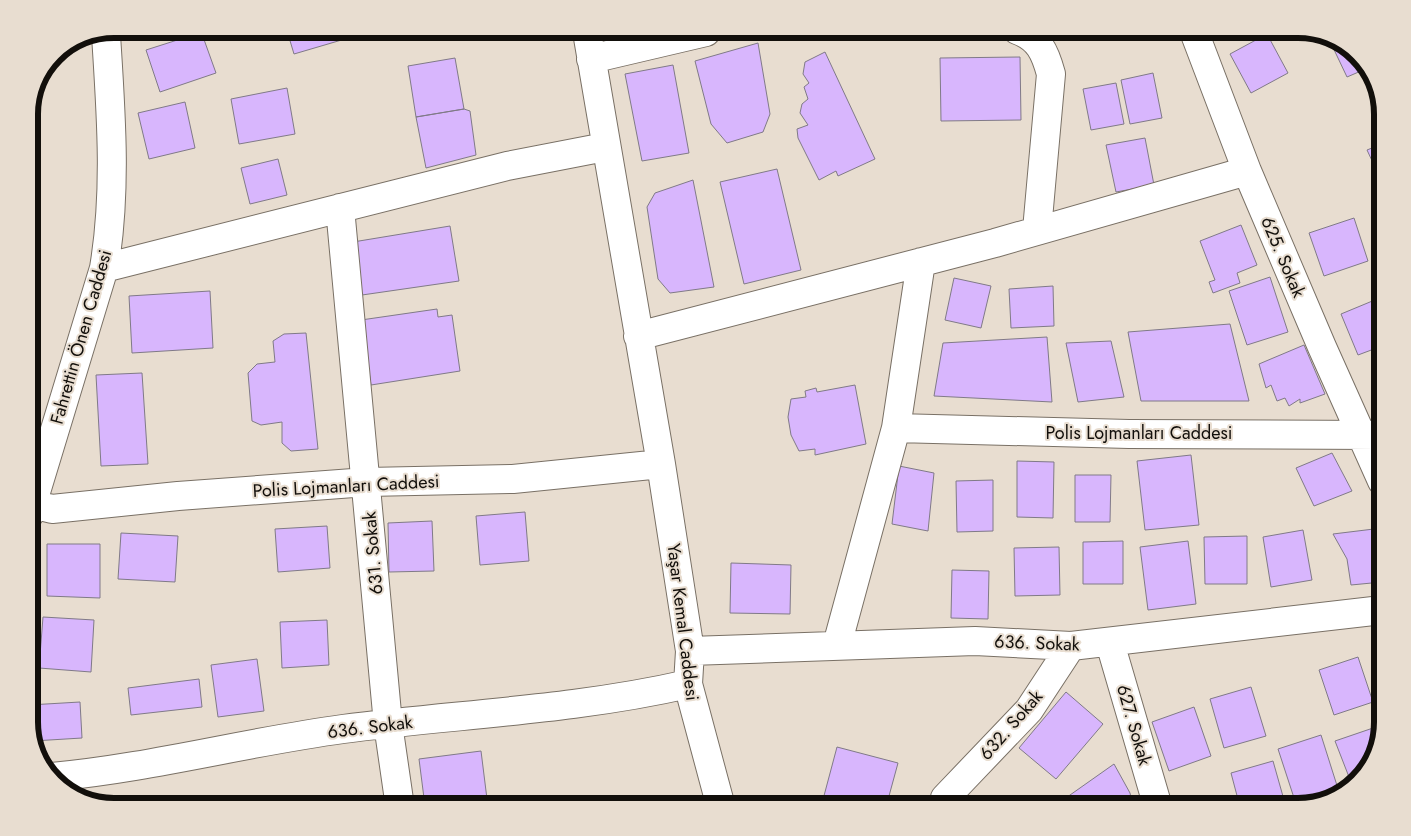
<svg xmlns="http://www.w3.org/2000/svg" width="1411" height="836" font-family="Jost,sans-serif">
  <rect width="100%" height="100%" fill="#e8ddd0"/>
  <path fill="#d8b6fd" stroke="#807a87" d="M 202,34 L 216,73 L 160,92 L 146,50 L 193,35 Z
    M 288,34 L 362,34 L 294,54 Z
    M 1267,34 L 1288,73 L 1251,93 L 1230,54 Z
    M 1328,37 L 1340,40 L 1368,68 L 1347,77 Z
    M 758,43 L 770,114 L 763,132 L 727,143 L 711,124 L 695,61 Z
    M 825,52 L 875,159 L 838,176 L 836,171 L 819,180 L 798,138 L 797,129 L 808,125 L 800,113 L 802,104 L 808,99 L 804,87 L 809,83 L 803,74 L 805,62 Z
    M 1020,57 L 1021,120 L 941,121 L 940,58 Z
    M 455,58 L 464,109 L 416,117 L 408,66 Z
    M 673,65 L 689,153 L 642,161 L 625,74 Z
    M 1153,73 L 1162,118 L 1130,124 L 1121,80 Z
    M 1116,83 L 1124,124 L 1091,130 L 1083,89 Z
    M 287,88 L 295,134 L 239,144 L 231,99 Z
    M 185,102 L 195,148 L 149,159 L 138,113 Z
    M 464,109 L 470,111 L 476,155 L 426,168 L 416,117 Z
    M 1145,138 L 1154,185 L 1116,192 L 1106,145 Z
    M 1382,144 L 1382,182 L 1367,150 Z
    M 278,159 L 287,195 L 250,204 L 241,168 Z
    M 777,169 L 801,270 L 744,284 L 720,182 Z
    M 693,180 L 714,287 L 670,293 L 658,279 L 647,207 L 655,193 Z
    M 1354,218 L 1368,261 L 1324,276 L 1309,233 Z
    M 1241,225 L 1257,265 L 1237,273 L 1240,283 L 1213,293 L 1209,282 L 1215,280 L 1200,241 Z
    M 450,226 L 459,281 L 362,295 L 353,242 Z
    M 1270,277 L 1288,332 L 1247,345 L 1229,291 Z
    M 954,278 L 991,286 L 981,328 L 945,320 Z
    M 1053,286 L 1054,326 L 1011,328 L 1009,289 Z
    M 210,291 L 213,348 L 132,353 L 129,296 Z
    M 1382,297 L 1382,346 L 1358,355 L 1341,314 Z
    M 437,309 L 438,317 L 452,315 L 460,371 L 371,385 L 361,320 Z
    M 1230,324 L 1249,401 L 1141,401 L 1128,332 Z
    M 306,333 L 318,449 L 291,451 L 282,443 L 282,422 L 261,425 L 252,421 L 248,373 L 257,364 L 275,362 L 273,341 L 284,334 Z
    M 1047,337 L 1052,402 L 934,396 L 943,343 Z
    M 1111,341 L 1124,397 L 1078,402 L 1066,343 Z
    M 1304,345 L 1325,394 L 1300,403 L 1300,399 L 1289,406 L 1285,398 L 1277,401 L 1271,385 L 1266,388 L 1259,364 Z
    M 1382,370 L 1382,387 L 1378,371 Z
    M 142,373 L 148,464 L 101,466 L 96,375 Z
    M 855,385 L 866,444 L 815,455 L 815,449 L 799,451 L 791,435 L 788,417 L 791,399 L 806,397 L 805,391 L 816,388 L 817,392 Z
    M 1332,453 L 1352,491 L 1314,506 L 1296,468 Z
    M 1191,455 L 1199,525 L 1145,530 L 1137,461 Z
    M 1017,461 L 1054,462 L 1053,518 L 1017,517 Z
    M 899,466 L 934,473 L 928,531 L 892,524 Z
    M 1075,475 L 1111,475 L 1110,522 L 1075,522 Z
    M 993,480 L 993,531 L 957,532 L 956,481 Z
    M 525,512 L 529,561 L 480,565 L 476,516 Z
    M 432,521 L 434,571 L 389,572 L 388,523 Z
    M 327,526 L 330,568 L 278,572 L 275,529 Z
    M 1382,528 L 1382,582 L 1351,585 L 1347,559 L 1333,534 Z
    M 1303,530 L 1312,580 L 1271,587 L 1263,537 Z
    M 121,533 L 178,536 L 175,582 L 118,579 Z
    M 1247,536 L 1247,584 L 1205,584 L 1204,537 Z
    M 1123,541 L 1123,584 L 1083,584 L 1083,542 Z
    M 1188,541 L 1196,604 L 1148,610 L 1140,547 Z
    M 47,544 L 100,544 L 100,598 L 47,596 Z
    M 1059,547 L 1060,595 L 1015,596 L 1014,548 Z
    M 731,563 L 791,565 L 790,614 L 730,613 Z
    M 952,570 L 989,571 L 988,619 L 951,618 Z
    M 43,617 L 94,620 L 91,672 L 39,668 Z
    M 327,620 L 329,665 L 282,668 L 280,622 Z
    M 1382,655 L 1382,686 L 1375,657 Z
    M 1358,657 L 1373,702 L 1334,715 L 1319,670 Z
    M 257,659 L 264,711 L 218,717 L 211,665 Z
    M 199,679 L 202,707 L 131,715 L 128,688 Z
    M 1251,687 L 1266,736 L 1224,748 L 1210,699 Z
    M 1066,692 L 1103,724 L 1056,779 L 1019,748 Z
    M 80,702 L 82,738 L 33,741 L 29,728 L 29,705 Z
    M 1194,707 L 1211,756 L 1169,771 L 1152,722 Z
    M 1376,727 L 1379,735 L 1371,765 L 1365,771 L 1349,777 L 1335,741 Z
    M 1321,735 L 1340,795 L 1297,807 L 1278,749 Z
    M 837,747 L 898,763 L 886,807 L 821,807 Z
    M 481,751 L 487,799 L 425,806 L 419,759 Z
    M 1273,761 L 1286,807 L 1240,807 L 1231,773 Z
    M 1114,764 L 1130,793 L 1133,807 L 1053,807 Z
    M 1365,771 L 1352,784 L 1349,777 Z"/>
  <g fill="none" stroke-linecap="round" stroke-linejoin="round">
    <g stroke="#797065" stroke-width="30">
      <path id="minor" d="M 1193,29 L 1247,171 L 1322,347 L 1382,481
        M 1017,30 C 1039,38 1045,52 1051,74 L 1037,230
        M 587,32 L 661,464 L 690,651 L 688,684 L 721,807
        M 591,59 L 706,32
        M 340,208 L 388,724 L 400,807
        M 104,268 L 507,166 L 605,147
        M 638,336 L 995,243 L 1247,171
        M 896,428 L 1129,434 L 1378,435
        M 32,504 L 52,509 L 178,496 L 367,482 L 513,479 L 661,464
        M 29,515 L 104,268 C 117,191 111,113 106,35
        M 1110,643 L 1158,807
        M 837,645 L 896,428 L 921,262
        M 690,651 L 975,641 L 1071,646 L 1382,610
        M 52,777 C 150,768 246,742 343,729 C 458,714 575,710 688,684
        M 945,798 L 1029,710 L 1071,646"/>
    </g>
    <use href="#minor" stroke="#fff" stroke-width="28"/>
  </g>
  <g text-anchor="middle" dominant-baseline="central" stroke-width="4" stroke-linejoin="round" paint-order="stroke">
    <g font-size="18" fill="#120f0b" stroke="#e8ddd0">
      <text transform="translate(1283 257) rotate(67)">625. Sokak</text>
      <text transform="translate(81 337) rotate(-74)">Fahrettin Önen Caddesi</text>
      <text x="1139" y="433">Polis Lojmanları Caddesi</text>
      <text transform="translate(346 486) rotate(-3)">Polis Lojmanları Caddesi</text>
      <text transform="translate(373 553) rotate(-95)">631. Sokak</text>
      <text transform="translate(683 622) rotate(83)">Yaşar Kemal Caddesi</text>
      <text transform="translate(1037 643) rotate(2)">636. Sokak</text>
      <text transform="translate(1011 725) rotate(-49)">632. Sokak</text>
      <text transform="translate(1134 725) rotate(74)">627. Sokak</text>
      <text transform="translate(370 727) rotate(-7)">636. Sokak</text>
    </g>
  </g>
  <path d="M0 0H1411V836H0ZM114 38H1298A76 76 0 0 1 1374 114V722A76 76 0 0 1 1298 798H114A76 76 0 0 1 38 722V114A76 76 0 0 1 114 38Z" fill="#e8ddd0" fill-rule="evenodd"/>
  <path fill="none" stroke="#120f0b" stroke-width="6" d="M114 38H1298A76 76 0 0 1 1374 114V722A76 76 0 0 1 1298 798H114A76 76 0 0 1 38 722V114A76 76 0 0 1 114 38Z"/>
</svg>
